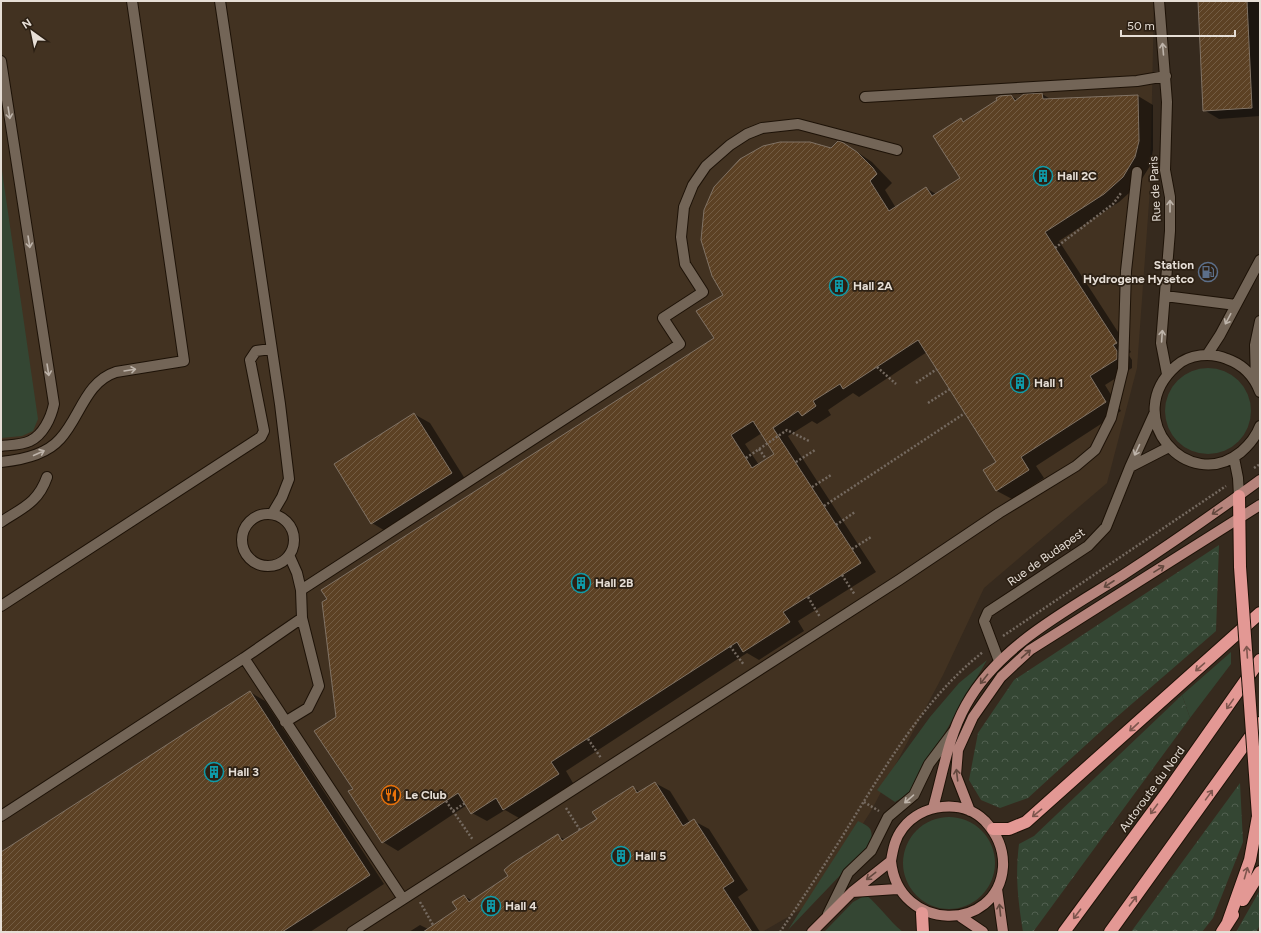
<svg xmlns="http://www.w3.org/2000/svg" width="1261" height="933" font-family="Figtree,sans-serif">
  <defs>
    <pattern id="forest-crowns" width="20" height="18" patternUnits="userSpaceOnUse"><rect width="20" height="18" fill="#344633"/><path d="M2 6a3 3 0 1 1 6 0M12 15a3 3 0 1 1 6 0" fill="none" stroke="#516050"/></pattern>
    <pattern id="building-hatch" width="6" height="6" patternUnits="userSpaceOnUse"><rect width="6" height="6" fill="#5c4124"/><path d="M-1 1l2-2M0 6l6-6M5 7l2-2" fill="none" stroke="#735c43"/></pattern>
  </defs>
  <rect width="100%" height="100%" fill="#362a1e"/>
  <path fill="#423221" d="M 1,1 L 1154,1 L 1150,189 L 1137,368 L 1107,483 L 984,588 L 943,675 L 871,811 L 812,903 L 762,932 L 1,932 Z"/>
  <path fill="#344633" d="M 1,164 L 38,419 L 33,431 L 22,436 L 1,438 Z
    M1165 411a43 43 0 1 1 86 0a43 43 0 1 1-86 0Z
    M 1231,652 L 1231,664 L 1190,718 L 1182,695 Z
    M 987,660 L 943,736 L 916,789 L 895,802 L 877,790 L 930,717 L 959,683 Z
    M903 863a46 46 0 1 1 92 0a46 46 0 1 1-92 0Z
    M 858,821 C 871,827 873,829 871,843 L 788,930 Z
    M 866,895 C 880,906 889,921 903,932 L 825,931 L 853,902 Z"/>
  <path fill="url(#forest-crowns)" d="M 1219,545 L 1216,631 L 1111,722 L 1028,798 L 1000,808 L 981,800 L 969,780 L 978,733 L 1014,680 Z
    M 1182,695 L 1190,718 L 1033,932 L 1023,932 C 1018,900 1015,877 1019,844 L 1034,836 Z
    M 1240,783 L 1243,842 L 1213,918 L 1202,932 L 1131,932 Z
    M 1260,890 L 1260,925 L 1256,932 L 1236,932 Z"/>
  <path fill="#0007" fill-rule="evenodd" d="M 1199,1 L 1260,1 L 1260,116 L 1219,119 L 1204,110 Z
    M 1042,94 L 1052,100 L 1138,96 L 1153,105 L 1153,150 L 1150,166 L 1138,185 L 1119,202 L 1059,241 L 1131,352 L 1128,354 L 1132,360 L 1132,368 L 1105,385 L 1121,411 L 1036,466 L 1044,478 L 1012,499 L 997,491 L 985,471 L 998,462 L 927,352 L 859,397 L 853,393 L 828,410 L 831,415 L 817,424 L 812,421 L 788,436 L 876,572 L 798,621 L 804,631 L 759,660 L 747,653 L 566,771 L 573,783 L 519,818 L 505,810 L 487,821 L 472,813 L 467,805 L 398,851 L 383,842 L 354,789 L 337,717 L 715,339 L 724,295 L 831,149 L 857,152 L 872,162 L 892,183 L 885,190 L 896,208 L 926,188 L 936,194 L 961,178 L 961,119 L 966,122 L 1011,96 L 1018,100 ZM 762,433 L 775,454 L 759,465 L 745,444 Z
    M 414,414 L 430,423 L 467,482 L 387,532 L 372,523 Z
    M 250,692 L 265,701 L 384,884 L 310,932 L 1,932 L 1,854 Z
    M 655,783 L 670,791 L 690,823 L 694,821 L 709,829 L 748,890 L 738,897 L 760,932 L 409,932 L 420,925 L 428,929 L 458,909 L 464,896 L 473,901 L 510,876 L 558,836 L 566,840 L 598,819 L 633,788 L 640,792 Z"/>
  <path fill="url(#building-hatch)" stroke="#817365" fill-rule="evenodd" d="M 1198,1 L 1247,1 L 1252,108 L 1203,111 Z
    M 1042,93 L 1043,99 L 1138,95 L 1139,141 L 1135,157 L 1123,177 L 1104,194 L 1045,232 L 1117,343 L 1113,345 L 1117,351 L 1117,359 L 1090,376 L 1106,402 L 1021,457 L 1029,470 L 996,491 L 983,470 L 996,462 L 918,340 L 843,389 L 840,384 L 813,401 L 816,406 L 802,416 L 798,411 L 773,428 L 861,563 L 783,612 L 790,622 L 743,652 L 737,642 L 551,762 L 559,774 L 503,810 L 496,798 L 471,814 L 458,793 L 382,843 L 348,791 L 353,789 L 314,731 L 336,717 L 322,602 L 327,599 L 321,590 L 714,338 L 696,311 L 723,295 L 712,276 L 701,240 L 704,210 L 714,187 L 740,159 L 763,146 L 780,142 L 810,142 L 831,148 L 838,141 L 842,142 L 857,152 L 873,168 L 877,174 L 870,181 L 889,211 L 926,187 L 932,196 L 960,178 L 933,136 L 961,118 L 963,122 L 997,100 L 996,98 L 1000,96 L 1011,95 L 1015,101 L 1024,94 ZM 753,421 L 774,454 L 752,468 L 731,435 Z
    M 414,413 L 452,473 L 371,524 L 334,464 Z
    M 250,691 L 370,875 L 282,932 L 1,932 L 1,852 Z
    M 655,782 L 683,826 L 694,819 L 734,881 L 723,888 L 752,932 L 423,932 L 457,909 L 452,902 L 464,895 L 469,902 L 508,876 L 504,870 L 511,864 L 558,834 L 562,841 L 597,819 L 592,812 L 633,786 L 637,793 Z"/>
  <g fill="none" stroke-linecap="round" stroke-linejoin="round">
    <g stroke="#1d1207" stroke-width="12">
      <path id="minor" d="M 220,1 L 280,404 L 289,479 L 282,497 L 272,514
        M 1159,1 L 1167,102 L 1165,170 L 1170,197 L 1170,231 L 1161,343 L 1167,374
        M 1,61 L 54,404 C 51,418 43,435 30,441 C 22,445 9,445 1,446
        M 865,97 L 1137,81 L 1166,76
        M 1165,296 L 1236,305
        M 1207,355 L 1220,335 L 1260,260
        M 1256,382 L 1255,345 L 1260,321
        M 1260,392 C 1254,376 1244,365 1227,359 C 1211,352 1189,354 1176,366 C 1119,417 1188,495 1241,452 C 1249,445 1256,437 1260,426
        M 1154,414 L 1130,467 L 1169,447
        M 1234,458 L 1238,478 L 1239,496
        M 1,462 C 21,460 46,455 60,439 C 80,418 85,382 116,372 L 184,361 L 132,1
        M242 540a26 26 0 1 1 52 0a26 26 0 1 1-52 0Z
        M 1,522 C 22,508 38,503 47,477
        M 301,590 L 680,344 L 663,318 L 703,292 L 685,264 L 681,237 L 684,207 L 693,185 L 706,166 L 730,145 L 747,134 L 762,128 L 798,124 L 897,150
        M 1,606 L 261,437 L 264,431 L 250,360 L 256,351 L 271,349
        M 302,618 L 244,658 L 403,899
        M 999,661 L 984,621 L 988,612 L 1088,546 L 1106,527 L 1130,467
        M 285,722 L 308,708 L 319,686 L 302,618 L 301,590 L 297,573 L 289,555
        M 1,816 L 244,658
        M 828,914 L 848,873 L 871,851 L 888,817 L 914,795 L 929,764 L 953,732
        M 352,932 L 899,580 L 999,513 L 1076,466 L 1095,450 L 1111,418 L 1123,369 L 1126,271 L 1137,172"/>
    </g>
    <g stroke="#1d1207" stroke-width="12">
      <path id="major" d="M 933,808 C 943,773 948,737 966,705 C 998,646 1068,610 1123,575 C 1169,545 1215,513 1260,480
        M 970,811 L 956,775 L 958,750 L 973,717 L 1001,677 L 1030,650 L 1260,505
        M 997,889 L 1003,932
        M 852,892 L 897,889
        M 961,917 L 983,932
        M 812,932 L 852,892 L 891,861 C 893,849 895,838 903,828 C 922,804 962,798 985,821 C 997,834 1004,849 1003,867 C 998,933 898,933 891,861"/>
    </g>
    <g stroke="#1d1207" stroke-width="14">
      <path id="highway" d="M 1239,496 L 1240,567
        M 993,829 L 1009,829 L 1026,822 L 1260,613
        M 1243,900 L 1260,872
        M 922,913 L 923,932
        M 1228,922 L 1250,860 L 1258,816
        M 1064,932 L 1165,795 L 1260,660
        M 1110,932 L 1260,723
        M 1222,932 L 1233,915"/>
    </g>
    <path stroke="#756a60" stroke-width="2.5" stroke-dasharray="2 2" stroke-linecap="butt" d="M 1055,248 L 1113,204 L 1121,193
      M 877,367 L 896,384
      M 916,383 L 937,369
      M 928,403 L 950,389
      M 759,449 L 766,459
      M 746,458 L 787,430 L 809,441
      M 796,462 L 815,450
      M 1254,468 L 1260,464
      M 812,487 L 831,475
      M 824,506 L 965,413
      M 836,525 L 855,512
      M 852,549 L 871,537
      M 842,575 L 855,595
      M 808,597 L 820,617
      M 1003,636 L 1226,486
      M 730,646 L 744,665
      M 588,739 L 601,758
      M 446,801 L 473,840
      M 864,802 L 879,811
      M 566,808 L 580,830
      M 453,811 L 465,803
      M 420,902 L 433,925
      M 780,932 C 805,895 830,857 853,819 C 890,759 927,696 983,652"/>
    <use href="#minor" stroke="#736557" stroke-width="10"/>
    <use href="#major" stroke="#b6847c" stroke-width="10"/>
    <use href="#highway" stroke="#e39894" stroke-width="12"/>
    <g stroke="#1d1207" stroke-width="14" stroke-linecap="butt">
      <path id="highway-bridge" d="M 1240,567 L 1258,816"/>
    </g>
    <use href="#highway-bridge" stroke="#e39894" stroke-width="12"/>
  </g>
  <defs><path id="oneway-shaft" d="M-6 0H5M1.5-3L5.5 0L1.5 3" fill="none" stroke-width="1.6" stroke-linecap="round" stroke-linejoin="round"/></defs>
  <g stroke="#beb4aa">
    <use href="#oneway-shaft" transform="translate(1163 49) rotate(-95)"/>
    <use href="#oneway-shaft" transform="translate(9 113) rotate(81)"/>
    <use href="#oneway-shaft" transform="translate(1170 206) rotate(-90)"/>
    <use href="#oneway-shaft" transform="translate(29 242) rotate(81)"/>
    <use href="#oneway-shaft" transform="translate(1228 319) rotate(118)"/>
    <use href="#oneway-shaft" transform="translate(1162 336) rotate(-86)"/>
    <use href="#oneway-shaft" transform="translate(48 370) rotate(81)"/>
    <use href="#oneway-shaft" transform="translate(130 370) rotate(-9)"/>
    <use href="#oneway-shaft" transform="translate(1137 450) rotate(115)"/>
    <use href="#oneway-shaft" transform="translate(39 453) rotate(-24)"/>
    <use href="#oneway-shaft" transform="translate(909 799) rotate(139)"/>
  </g>
  <g stroke="#63483e">
    <use href="#oneway-shaft" transform="translate(1217 511) rotate(146)"/>
    <use href="#oneway-shaft" transform="translate(1159 569) rotate(-32)"/>
    <use href="#oneway-shaft" transform="translate(1109 584) rotate(147)"/>
    <use href="#oneway-shaft" transform="translate(1026 654) rotate(-41)"/>
    <use href="#oneway-shaft" transform="translate(984 679) rotate(128)"/>
    <use href="#oneway-shaft" transform="translate(957 775) rotate(-97)"/>
    <use href="#oneway-shaft" transform="translate(871 876) rotate(142)"/>
    <use href="#oneway-shaft" transform="translate(1000 910) rotate(-96)"/>
  </g>
  <g stroke="#7e564e">
    <use href="#oneway-shaft" transform="translate(1247 652) rotate(-94)"/>
    <use href="#oneway-shaft" transform="translate(1200 667) rotate(139)"/>
    <use href="#oneway-shaft" transform="translate(1230 704) rotate(125)"/>
    <use href="#oneway-shaft" transform="translate(1134 727) rotate(137)"/>
    <use href="#oneway-shaft" transform="translate(1209 795) rotate(-54)"/>
    <use href="#oneway-shaft" transform="translate(1154 809) rotate(126)"/>
    <use href="#oneway-shaft" transform="translate(1037 813) rotate(141)"/>
    <use href="#oneway-shaft" transform="translate(1246 873) rotate(-74)"/>
    <use href="#oneway-shaft" transform="translate(1133 901) rotate(-53)"/>
    <use href="#oneway-shaft" transform="translate(1077 914) rotate(127)"/>
  </g>
  <defs>
    <g id="building-ring" transform="scale(1)"><circle r="9.5" fill="#2c2014" stroke="#0f9aa8" stroke-width="1.5"/><path d="M-4-6H4V6H1V3H-1V6H-4ZM-2.5-4.3h1.7v1.8h-1.7ZM.8-4.3h1.7v1.8H.8ZM-2.5-1h1.7V.8h-1.7ZM.8-1h1.7V.8H.8Z" fill="#0f9aa8"/></g>
    <g id="fuel-ring" transform="scale(1)"><circle r="9.5" fill="#2c2014" stroke="#5c6f8a" stroke-width="1.5"/><path d="M-5.5-6h7V0h2V4h1.3V-2.5L3-4.5l.8-.8L6-3V5H2.5V1h-1V6h-7ZM-4.2-4.7v3.2H.2V-4.7Z" fill="#5c6f8a"/></g>
    <g id="restaurant-ring" transform="scale(1)"><circle r="9.5" fill="#2c2014" stroke="#e8710a" stroke-width="1.5"/><path d="M-5-6h1v4h1v-4h1v4h1v-4h1v5L-1.5 .5V6h-2V.5L-5-1ZM5-6V6H3V1.5H1.5Q1.5-4 5-6Z" fill="#e8710a"/></g>
  </defs>
  <g fill-rule="evenodd">
    <use href="#building-ring" x="1043" y="176"/>
    <use href="#fuel-ring" x="1208" y="272"/>
    <use href="#building-ring" x="839" y="286"/>
    <use href="#building-ring" x="1020" y="383"/>
    <use href="#building-ring" x="581" y="583"/>
    <use href="#building-ring" x="214" y="772"/>
    <use href="#restaurant-ring" x="391" y="795"/>
    <use href="#building-ring" x="621" y="856"/>
    <use href="#building-ring" x="491" y="906"/>
  </g>
  <g text-anchor="middle" dominant-baseline="central" stroke-width="3.5" stroke-linejoin="round" paint-order="stroke">
    <g font-size="12" font-weight="bold" fill="#e6ded6" stroke="#2c2014" text-anchor="start">
      <text x="1057" y="176">Hall 2C</text>
      <text x="1194" y="265" text-anchor="end">Station<tspan x="1194" dy="14">Hydrogene Hysetco</tspan></text>
      <text x="853" y="286">Hall 2A</text>
      <text x="1034" y="383">Hall 1</text>
      <text x="595" y="583">Hall 2B</text>
      <text x="228" y="772">Hall 3</text>
      <text x="405" y="795">Le Club</text>
      <text x="635" y="856">Hall 5</text>
      <text x="505" y="906">Hall 4</text>
    </g>
    <g font-size="12" fill="#e6ded6" stroke="#2c2014">
      <text transform="translate(1155 189) rotate(-93)">Rue de Paris</text>
      <text transform="translate(1046 557) rotate(-35)">Rue de Budapest</text>
      <text transform="translate(1152 789) rotate(-54)">Autoroute du Nord</text>
    </g>
  </g>
  <rect width="1261" height="933" fill="none" stroke="#e6ded6" stroke-width="4"/>
  <g transform="translate(32 32) rotate(327)" stroke="#2c2014" stroke-width="3" paint-order="stroke">
  <path d="M0-3L7 15L0 10L-7 15Z" fill="#e6ded6"/>
  <text y="-6" font-size="11" font-weight="bold" text-anchor="middle" fill="#e6ded6">N</text>
  </g>
  <path d="M1121 30v6h114v-6" fill="none" stroke="#e6ded6" stroke-width="2"/>
  <text x="1127" y="30" font-size="12" fill="#e6ded6" stroke="#2c2014" stroke-width="3" paint-order="stroke">50 m</text>
</svg>
